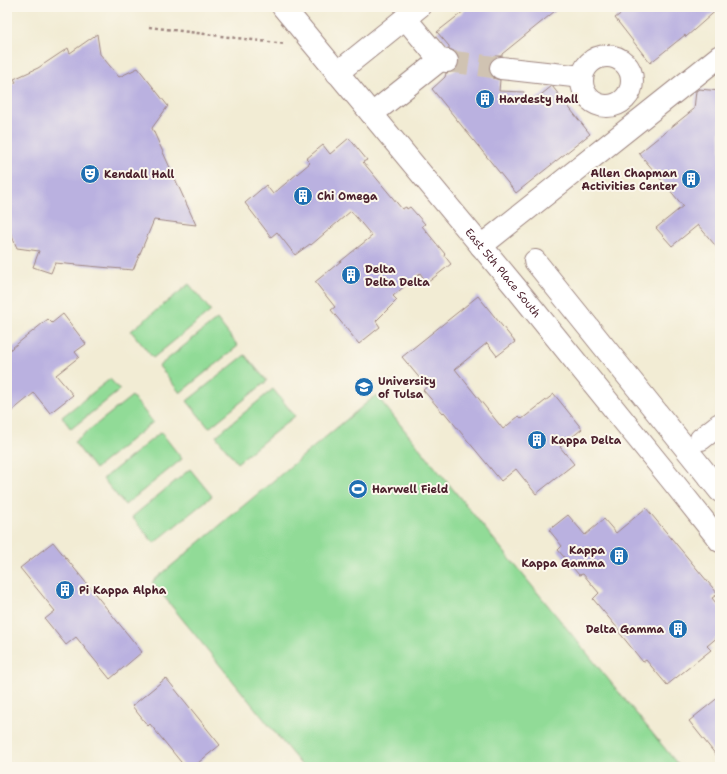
<svg xmlns="http://www.w3.org/2000/svg" width="727" height="774" font-family="'Shantell Sans',sans-serif">
  <rect width="100%" height="100%" fill="#fbf7ec"/>
  <filter id="ink" filterUnits="userSpaceOnUse"><feTurbulence type="fractalNoise" baseFrequency=".025" numOctaves="2"/><feDisplacementMap in="SourceGraphic" scale="8" xChannelSelector="R" yChannelSelector="G"/><feConvolveMatrix kernelMatrix="1 2 1 2 8 2 1 2 1" color-interpolation-filters="sRGB"/></filter>
  <filter id="wash" filterUnits="userSpaceOnUse"><feTurbulence type="fractalNoise" baseFrequency=".012" numOctaves="4" result="noise"/><feDisplacementMap in="SourceGraphic" scale="16" xChannelSelector="R" yChannelSelector="G"/><feGaussianBlur stdDeviation="0.9" result="paint"/><feColorMatrix in="noise" values="0 0 0 0 0 0 0 0 0 0 0 0 0 0 0 0 0 1.4 0 .05"/><feComposite in="paint" operator="in"/></filter>
  <g filter="url(#wash)">
    <rect width="100%" height="100%" fill="#f2ecd4"/>
    <path fill="#91db97" stroke="#6e7d61" d="M 189,284 L 211,311 L 153,358 L 131,331 Z
      M 217,319 L 238,346 L 180,393 L 159,366 Z
      M 245,355 L 267,381 L 209,428 L 187,401 Z
      M 110,379 L 120,390 L 71,429 L 62,417 Z
      M 273,389 L 295,416 L 237,463 L 216,436 Z
      M 376,395 L 680,767 L 303,767 L 152,582 Z
      M 132,396 L 153,422 L 95,469 L 74,442 Z
      M 161,432 L 182,459 L 125,505 L 103,479 Z
      M 190,469 L 212,496 L 154,543 L 132,517 Z"/>
    <g id="blocks">
      <path fill="#bab1e0" d="M 469,7 L 560,7 L 502,54 L 502,56 L 496,56 L 491,60 L 489,66 L 489,73 L 493,78 L 500,80 L 499,91 L 524,92 L 532,102 L 552,86 L 590,134 L 516,193 L 432,89 L 445,77 L 446,73 L 452,72 L 457,69 L 459,62 L 458,56 L 454,51 L 449,49 L 449,46 L 437,32 Z
        M 630,7 L 720,7 L 686,37 L 685,35 L 650,63 L 615,18 Z
        M 97,34 L 100,54 L 119,77 L 138,68 L 168,106 L 152,128 L 196,225 L 154,220 L 133,270 L 55,263 L 51,273 L 33,267 L 39,251 L 17,248 L 7,225 L 7,86 L 16,82 L 14,79 L 38,68 L 68,48 L 70,53 Z
        M 699,89 L 720,91 L 720,251 L 698,225 L 672,246 L 656,228 L 683,206 L 639,153 L 694,109 L 696,91 Z
        M 349,138 L 367,160 L 363,162 L 402,209 L 406,207 L 407,209 L 410,207 L 425,224 L 422,226 L 445,254 L 444,255 L 451,264 L 427,283 L 420,273 L 393,296 L 397,300 L 376,321 L 380,327 L 359,344 L 331,310 L 335,307 L 315,282 L 372,236 L 351,211 L 311,245 L 310,244 L 295,255 L 277,232 L 271,237 L 245,203 L 266,185 L 273,194 L 310,163 L 306,159 L 323,145 L 330,154 Z
        M 478,296 L 515,342 L 497,356 L 487,343 L 455,369 L 503,429 L 519,416 L 522,419 L 554,394 L 582,429 L 560,447 L 574,464 L 536,494 L 516,469 L 501,481 L 444,412 L 443,413 L 423,390 L 427,387 L 402,357 Z
        M 63,314 L 86,344 L 75,352 L 79,357 L 56,375 L 73,395 L 50,413 L 34,393 L 7,415 L 7,352 L 48,319 L 52,323 Z
        M 646,508 L 718,594 L 712,598 L 720,608 L 720,635 L 707,646 L 711,650 L 667,685 L 646,660 L 643,662 L 618,631 L 619,630 L 593,599 L 599,593 L 583,574 L 579,575 L 558,550 L 562,546 L 549,530 L 568,515 L 585,535 L 604,519 L 616,533 Z
        M 53,542 L 142,652 L 110,679 L 76,637 L 66,645 L 45,619 L 55,611 L 20,568 Z
        M 166,678 L 220,745 L 193,767 L 185,767 L 150,724 L 148,726 L 132,706 Z
        M 720,696 L 720,760 L 689,721 Z"/>
    </g>
  </g>
  <g filter="url(#ink)">
    <use href="#blocks" fill-opacity="0" stroke="#9e8680" stroke-width="1"/>
    <g fill="none" stroke-linecap="round" stroke-linejoin="round">
      <path stroke="#d0c3b2" stroke-width="22" stroke-dasharray="22 11" stroke-linecap="butt" d="M 447,61 L 501,68"/>
      <g stroke="#9e8680" stroke-width="24">
        <g id="street">
          <path id="s1" d="M 283,7 L 516,288 L 674,483 L 720,541"/>
          <path d="M 405,18 L 440,60 L 447,61"/>
          <circle cx="607" cy="81" r="25"/>
          <path d="M 501,68 L 582,77"/>
          <path d="M 337,73 L 419,7"/>
          <path d="M 372,114 L 440,60"/>
          <path d="M 481,246 L 720,56"/>
          <path d="M 535,261 L 720,491"/>
          <path d="M 701,439 L 720,424"/>
        </g>
      </g>
      <path stroke="#9e8680" stroke-width="2.5" stroke-dasharray="3 3" stroke-linecap="butt" d="M 149,27 L 285,44"/>
      <use href="#street" stroke="#fff" stroke-width="22"/>
    </g>
  </g>
  <defs>
    <g id="building-disc" transform="scale(1)"><circle r="9.5" fill="#1f6fb2" stroke="#fbf7ec"/><path d="M-4-6H4V6H1V3H-1V6H-4ZM-2.5-4.3h1.7v1.8h-1.7ZM.8-4.3h1.7v1.8H.8ZM-2.5-1h1.7V.8h-1.7ZM.8-1h1.7V.8H.8Z" fill="#fff"/></g>
    <g id="theatre-disc" transform="scale(1)"><circle r="9.5" fill="#1f6fb2" stroke="#fbf7ec"/><path d="M-5-5.5Q0-4 5-5.5V0Q5 5 0 6Q-5 5-5 0ZM-3.3-2.5H-1v1.5H-3.3ZM1-2.5H3.3v1.5H1ZM-2.8 1Q0 5.5 2.8 1Z" fill="#fff"/></g>
    <g id="university-disc" transform="scale(1)"><circle r="9.5" fill="#1f6fb2" stroke="#fbf7ec"/><path d="M0-5L7-2L0 1L-7-2ZM-4 1L0 2.5L4 1V4Q0 6-4 4Z" fill="#fff"/></g>
    <g id="stadium-disc" transform="scale(1)"><circle r="9.5" fill="#1f6fb2" stroke="#fbf7ec"/><path d="M0-5a6.5 5 0 1 0 0 10a6.5 5 0 1 0 0-10ZM-3.5-1.8h7v3.6h-7Z" fill="#fff"/></g>
  </defs>
  <g fill-rule="evenodd">
    <use href="#building-disc" x="485" y="99"/>
    <use href="#theatre-disc" x="90" y="174"/>
    <use href="#building-disc" x="691" y="179"/>
    <use href="#building-disc" x="303" y="196"/>
    <use href="#building-disc" x="351" y="275"/>
    <use href="#university-disc" x="364" y="387"/>
    <use href="#building-disc" x="537" y="440"/>
    <use href="#stadium-disc" x="358" y="489"/>
    <use href="#building-disc" x="619" y="556"/>
    <use href="#building-disc" x="65" y="590"/>
    <use href="#building-disc" x="678" y="629"/>
  </g>
  <g text-anchor="middle" dominant-baseline="central" stroke-width="4" stroke-linejoin="round" paint-order="stroke">
    <g font-size="11" font-weight="bold" fill="#4a1f2b" stroke="#fbf7ec" text-anchor="start">
      <text x="499" y="99">Hardesty Hall</text>
      <text x="677" y="173" text-anchor="end">Allen Chapman<tspan x="677" dy="13">Activities Center</tspan></text>
      <text x="104" y="174">Kendall Hall</text>
      <text x="317" y="196">Chi Omega</text>
      <text x="365" y="269">Delta<tspan x="365" dy="13">Delta Delta</tspan></text>
      <text x="378" y="381">University<tspan x="378" dy="13">of Tulsa</tspan></text>
      <text x="551" y="440">Kappa Delta</text>
      <text x="372" y="489">Harwell Field</text>
      <text x="605" y="550" text-anchor="end">Kappa<tspan x="605" dy="13">Kappa Gamma</tspan></text>
      <text x="79" y="590">Pi Kappa Alpha</text>
      <text x="664" y="629" text-anchor="end">Delta Gamma</text>
    </g>
    <g font-size="11" fill="#4a1f2b" stroke="#fbf7ec">
      <text stroke="none"><textPath href="#s1" startOffset="345">East 5th Place South</textPath></text>
    </g>
  </g>
  <rect width="727" height="774" fill="none" stroke="#fbf7ec" stroke-width="24"/>
</svg>
